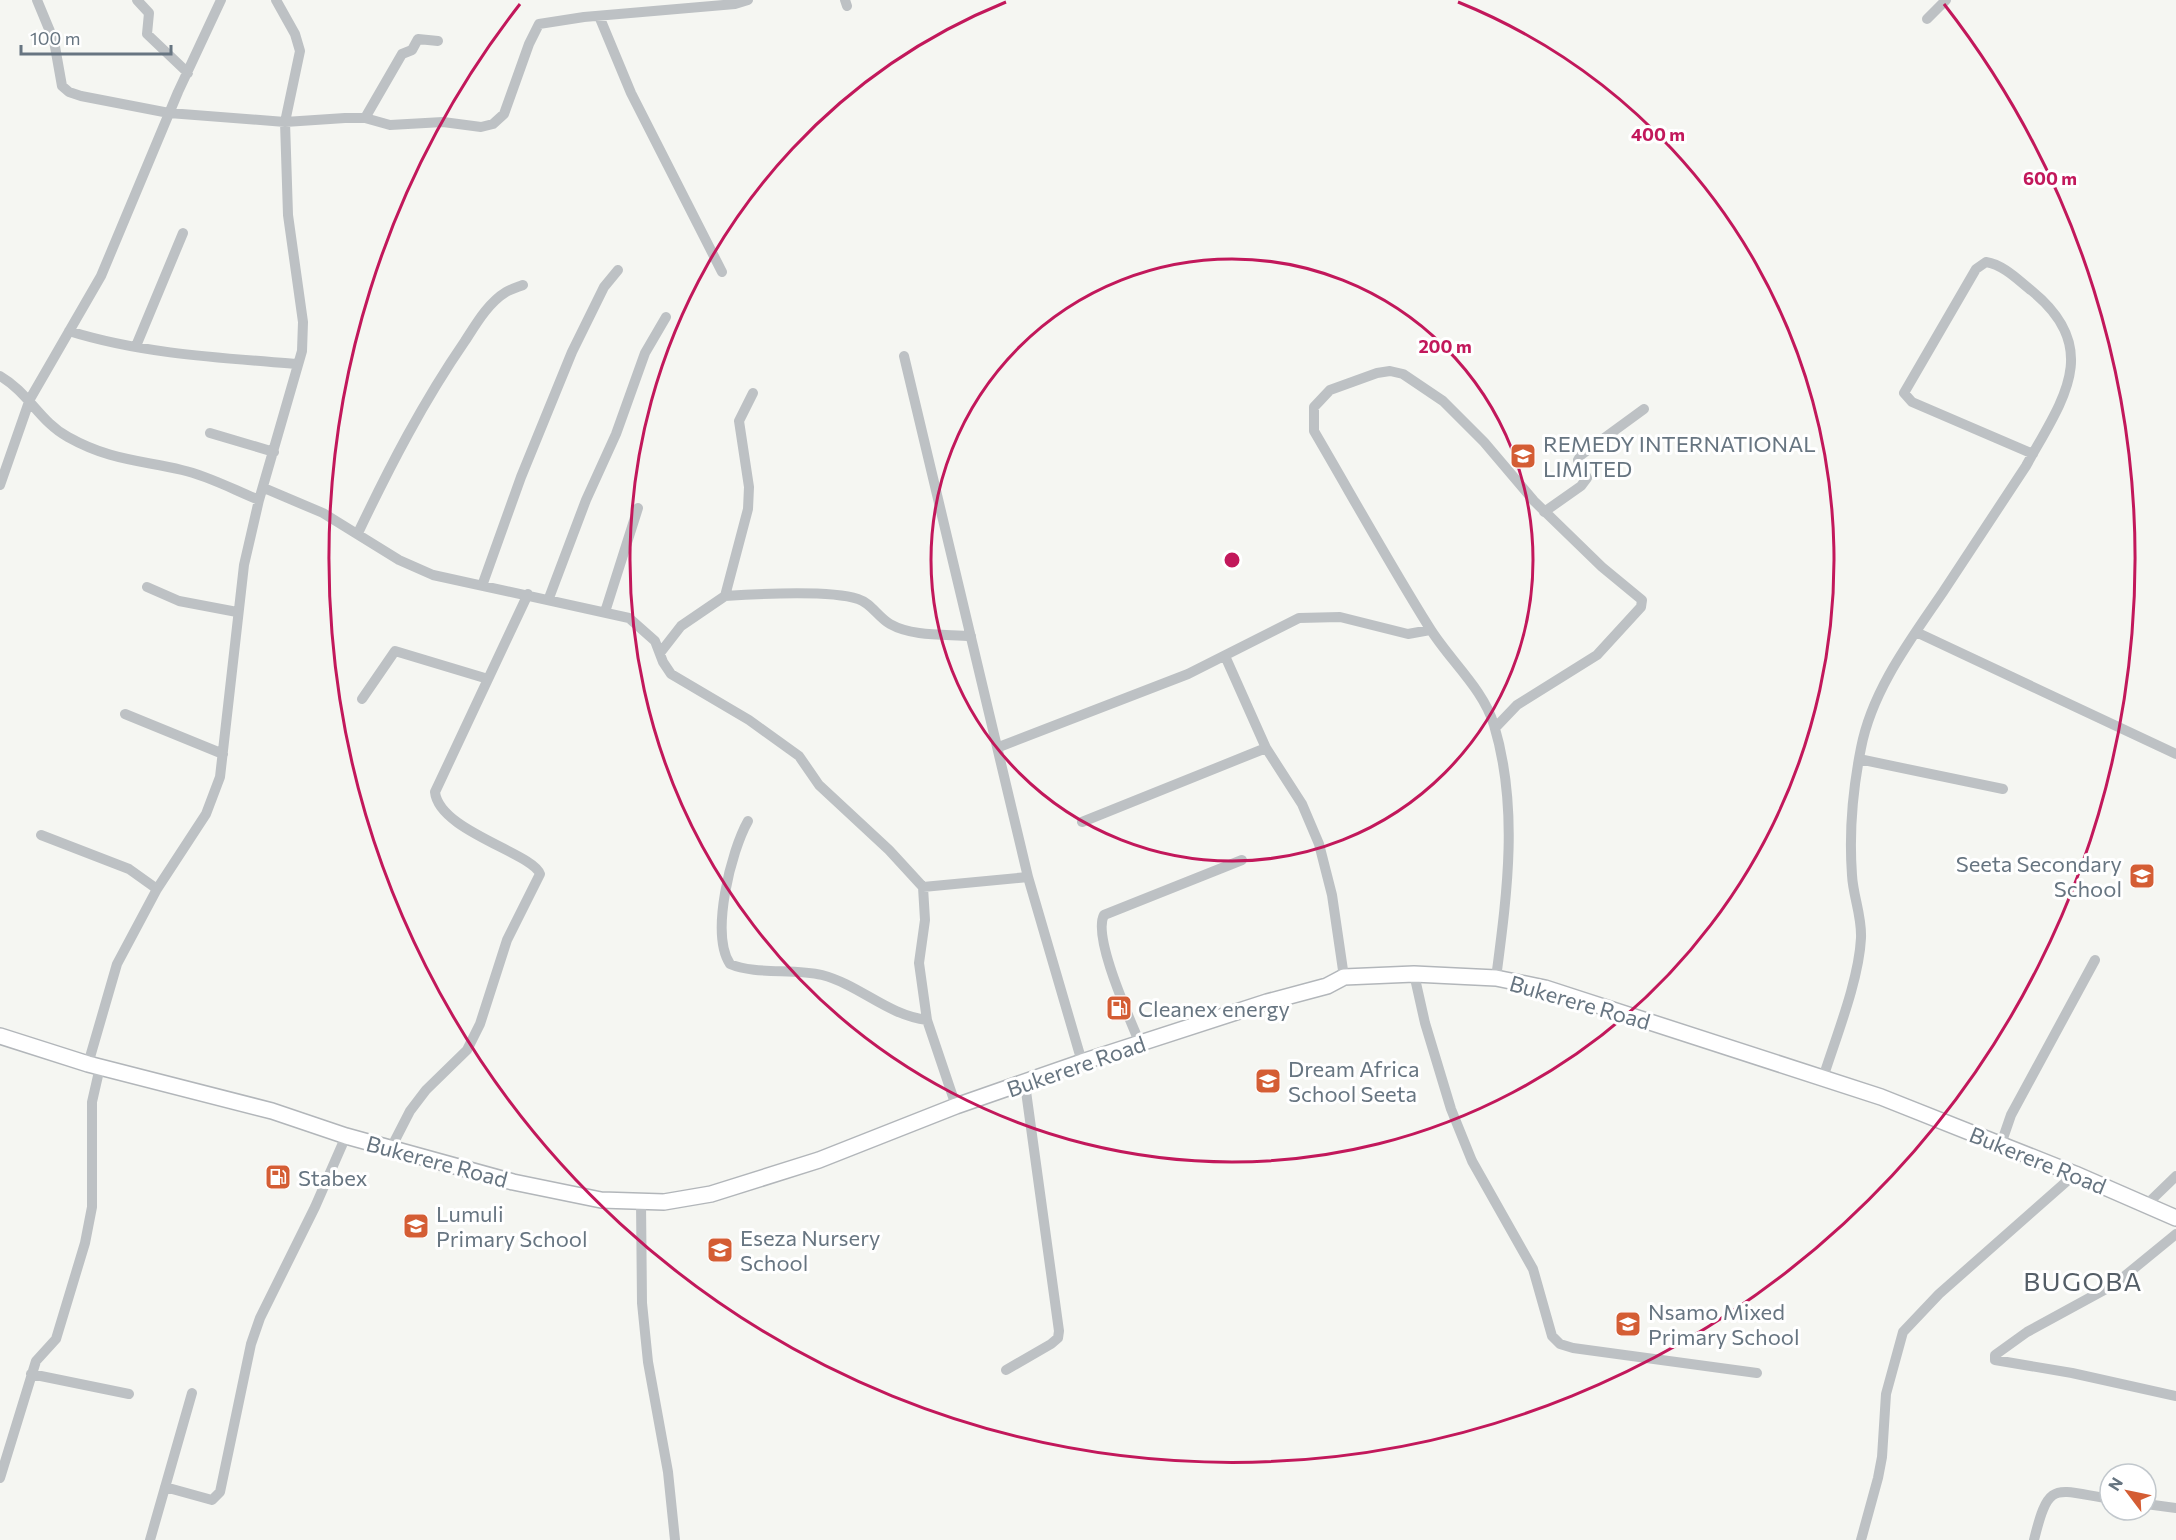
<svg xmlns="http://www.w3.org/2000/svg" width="2176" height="1540" font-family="Commissioner,sans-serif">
  <rect width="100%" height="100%" fill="#f5f6f2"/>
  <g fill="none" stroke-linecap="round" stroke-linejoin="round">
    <g stroke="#b2b6ba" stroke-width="18">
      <path id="secondary" d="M 0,1036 L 88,1064 L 272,1111 L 346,1136 L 513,1182 L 601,1200 L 664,1202 L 711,1194 L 819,1160 L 956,1106 L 1082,1062 L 1267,1002 L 1327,986 L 1344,977 L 1414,974 L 1496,978 L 1545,988 L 1881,1097 L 2075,1174 L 2176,1218"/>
    </g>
    <path stroke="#bdc1c4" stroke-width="10" d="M 37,0 L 54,41 L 62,86 L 69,92 L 81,96 L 169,113 L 285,122 L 345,118 L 365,118 L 390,125 L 443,122 L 481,127 L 493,124 L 504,114 L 529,44 L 539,24 L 584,17 L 735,4 L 748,0
      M 137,0 L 149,13 L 147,34 L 188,73
      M 845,0 L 847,6
      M 599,16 L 631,93 L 722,272
      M 1927,19 L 1946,0
      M 365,118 L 402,54 L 412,50 L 418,39 L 438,41
      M 69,331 C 142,354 222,358 298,364
      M 136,346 L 183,233
      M 904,356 L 1028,877 L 1082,1062
      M 0,376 C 28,392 40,422 68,437 C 109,460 139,460 182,470 C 209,476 234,490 259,500
      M 210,433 L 274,452
      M 0,485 L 30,399 L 101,276 L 178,92 L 221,0
      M 264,488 L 323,513 L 399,560 L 433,575 L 629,618 L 655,641 L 663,662 L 671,674 L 749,720 L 799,756 L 819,785 L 889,850 L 923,887 L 925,920 L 919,963 L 927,1020 L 956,1106
      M 1544,512 L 1581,486 L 1587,478 L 1578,460 L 1581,455 L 1644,409
      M 358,533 C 390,466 423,402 465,341 C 476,324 488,303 506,292 C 511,289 518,287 523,285
      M 483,583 L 521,477 L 572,352 L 604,287 L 618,270
      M 147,587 L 179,601 L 237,612
      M 725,596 C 756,594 830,590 858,599 C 871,603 878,617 890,624 C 913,637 945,634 971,636
      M 549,598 L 586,500 L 616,434 L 645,353 L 666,317
      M 605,612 L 638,508
      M 1916,632 L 2176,754
      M 660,653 L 681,626 L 725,596 L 748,509 L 749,487 L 739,421 L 753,393
      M 1225,656 L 1266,748 L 1302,804 L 1319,844 L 1332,895 L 1344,977
      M 362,699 L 395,651 L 488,679
      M 125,714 L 223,754
      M 1495,728 L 1517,705 L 1597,655 L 1641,607 L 1642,600 L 1602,567 L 1534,501 L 1484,442 L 1443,401 L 1403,374 L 1390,371 L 1377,373 L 1330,390 L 1314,407 L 1314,431 C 1352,496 1389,563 1429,627 C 1449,660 1483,688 1494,725 C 1519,808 1507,894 1496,978
      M 999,747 L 1188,674 L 1299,618 L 1340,617 L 1408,634 L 1430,630
      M 1859,759 L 2003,789
      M 748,821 C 731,851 710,934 730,964 C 755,975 794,968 822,975 C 860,985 887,1015 927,1020
      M 1082,822 L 1266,748
      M 41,835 L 129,869 L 157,889
      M 923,887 L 1028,877
      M 1414,974 L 1425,1023 L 1451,1109 L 1472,1161 L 1533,1269 L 1552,1336 L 1560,1344 L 1573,1348 L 1757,1373
      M 1140,1044 C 1131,1021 1092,937 1104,915 L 1242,860
      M 88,1064 L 117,964 L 157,889 L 206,814 L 220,777 L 244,565 L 259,500 L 302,351 L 303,322 L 288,215 L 285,122 L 300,51 L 295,34 L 276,0
      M 1823,1078 C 1836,1037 1859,980 1861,938 C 1862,916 1853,896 1852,875 C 1849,834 1853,788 1861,748 C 1872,690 1911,639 1943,592 C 1971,550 1998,508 2026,466 C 2061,402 2104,350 2032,291 C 2018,280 2004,265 1986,262 L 1976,269 L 1904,393 L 1912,402 L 2033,454
      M 2001,1144 L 2011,1115 L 2095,960
      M 391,1148 L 410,1111 L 426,1090 L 467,1050 L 480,1024 L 507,940 L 540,874 C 533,853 439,831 435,792 L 528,594
      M 641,1202 L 642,1303 L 648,1362 L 668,1472 L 675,1540
      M 2145,1206 L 2176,1176
      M 2176,1234 L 2115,1284 L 2027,1332 L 1995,1355 L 1995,1360 L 2072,1373 L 2176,1396
      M 1006,1370 L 1051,1344 L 1058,1338 L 1059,1331 L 1025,1084
      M 31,1374 L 129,1394
      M 0,1478 L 36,1361 L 56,1339 L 85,1243 L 92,1207 L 92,1102 L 100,1067
      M 165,1487 L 212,1500 L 220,1492 L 251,1344 L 260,1318 L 315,1207 L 346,1136
      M 2146,1504 L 2176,1508
      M 150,1540 L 192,1393
      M 1861,1540 L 1878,1478 L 1882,1457 L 1886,1394 L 1903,1332 L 1939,1294 L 2075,1174
      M 2034,1540 C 2049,1479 2054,1490 2110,1499"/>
    <use href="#secondary" stroke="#fff" stroke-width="15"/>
  </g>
  <g fill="none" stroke="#c2185b" stroke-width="3">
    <circle cx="1232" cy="560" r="301"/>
    <path d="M1458 2A602 602 0 1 1 1006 2"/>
    <path d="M1944 4A903 903 0 1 1 520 4"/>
  </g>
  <defs>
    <g id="school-square" transform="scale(1.35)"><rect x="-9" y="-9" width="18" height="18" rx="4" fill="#d45d34" stroke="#fff"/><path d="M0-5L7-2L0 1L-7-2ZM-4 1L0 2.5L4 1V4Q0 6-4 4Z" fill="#fff"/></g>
    <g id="fuel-square" transform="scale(1.35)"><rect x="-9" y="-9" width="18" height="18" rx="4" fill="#d45d34" stroke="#fff"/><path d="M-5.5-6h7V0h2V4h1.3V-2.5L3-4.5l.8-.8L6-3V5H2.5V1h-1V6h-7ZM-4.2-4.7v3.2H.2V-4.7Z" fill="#fff"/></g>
  </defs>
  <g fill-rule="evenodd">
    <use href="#school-square" x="1523" y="456"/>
    <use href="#school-square" x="2142" y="876"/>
    <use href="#fuel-square" x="1119" y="1008"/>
    <use href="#school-square" x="1268" y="1081"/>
    <use href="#fuel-square" x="278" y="1177"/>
    <use href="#school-square" x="416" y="1226"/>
    <use href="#school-square" x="720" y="1250"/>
    <use href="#school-square" x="1628" y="1324"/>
  </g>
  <g text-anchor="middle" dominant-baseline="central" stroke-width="6" stroke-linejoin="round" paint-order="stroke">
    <g font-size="22" fill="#677581" stroke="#fff" text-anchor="start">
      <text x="1543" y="443">REMEDY INTERNATIONAL<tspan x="1543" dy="25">LIMITED</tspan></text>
      <text x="2122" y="863" text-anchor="end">Seeta Secondary<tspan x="2122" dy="25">School</tspan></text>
      <text x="1138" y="1008">Cleanex energy</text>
      <text x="1288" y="1068">Dream Africa<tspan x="1288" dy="25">School Seeta</tspan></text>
      <text x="298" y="1177">Stabex</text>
      <text x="436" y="1213">Lumuli<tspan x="436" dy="25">Primary School</tspan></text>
      <text x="740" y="1237">Eseza Nursery<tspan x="740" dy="25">School</tspan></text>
      <text x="1648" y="1311">Nsamo Mixed<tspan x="1648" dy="25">Primary School</tspan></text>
    </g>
    <g font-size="22" fill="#677581" stroke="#fff">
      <text transform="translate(1580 1002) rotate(16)">Bukerere Road</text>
      <text transform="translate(1076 1066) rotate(-19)">Bukerere Road</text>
      <text transform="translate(2038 1160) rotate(22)">Bukerere Road</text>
      <text transform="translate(437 1161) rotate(15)">Bukerere Road</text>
    </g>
    <g font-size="26" letter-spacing="1.5" fill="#545e67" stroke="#fff">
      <text x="2083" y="1280">BUGOBA</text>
    </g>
  </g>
  <circle cx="1232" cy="560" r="9" fill="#c2185b" stroke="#fff" stroke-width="3"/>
  <g font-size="18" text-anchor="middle" font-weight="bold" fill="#c2185b" stroke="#fff" stroke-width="6" stroke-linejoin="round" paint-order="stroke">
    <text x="1658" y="141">400 m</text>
    <text x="2050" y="185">600 m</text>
    <text x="1445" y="353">200 m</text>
  </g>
  <g transform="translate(2128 1492) rotate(302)"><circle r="28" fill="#ffffff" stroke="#c2c8cd" stroke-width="1.5"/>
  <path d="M0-4.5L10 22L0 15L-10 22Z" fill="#d45d34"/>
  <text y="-9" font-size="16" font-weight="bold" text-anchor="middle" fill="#677581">N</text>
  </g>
  <path d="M21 45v9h150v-9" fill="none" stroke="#677581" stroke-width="3"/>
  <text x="30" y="45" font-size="18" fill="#677581" stroke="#ffffff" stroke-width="4.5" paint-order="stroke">100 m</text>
</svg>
